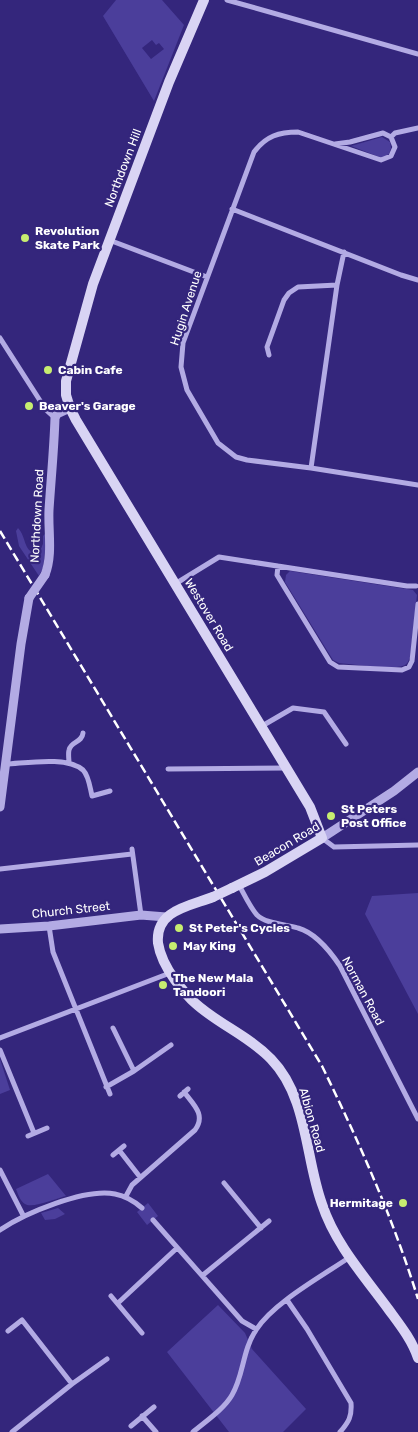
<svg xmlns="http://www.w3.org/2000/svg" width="418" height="1432" font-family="Rubik,sans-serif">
  <rect width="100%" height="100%" fill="#34267c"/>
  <path fill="#4b3e9b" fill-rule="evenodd" d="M 116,0 L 162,0 L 184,25 L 154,101 L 103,16 ZM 152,40 L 156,45 L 159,43 L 164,49 L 151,59 L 142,48 Z
    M 382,137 L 390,142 L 391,148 L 389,154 L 382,158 L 351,146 Z
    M 18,528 C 27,537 23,555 39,552 L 43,544 L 43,536 L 47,532 L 47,536 L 43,568 L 39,576 L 19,546 L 16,531 Z
    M 290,571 L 413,590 L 417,595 L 410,658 C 408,661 408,663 405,665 C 395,671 353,664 339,663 L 333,660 L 285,582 L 286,575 Z
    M 418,893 L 418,1014 L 365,914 L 372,896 Z
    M 0,1059 L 10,1090 L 0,1094 Z
    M 48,1174 L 66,1196 C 57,1198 32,1209 25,1204 C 20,1201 18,1194 16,1189 Z
    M 148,1203 L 158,1216 L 147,1225 L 137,1212 Z
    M 58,1208 L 65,1214 L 55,1219 L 45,1220 L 41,1213 Z
    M 218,1305 L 245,1333 L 252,1349 L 306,1409 L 283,1432 L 229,1432 L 167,1352 Z"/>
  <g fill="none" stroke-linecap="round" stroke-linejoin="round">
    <path stroke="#b3abe4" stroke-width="5" d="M 227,0 L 418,54
      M 391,137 L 395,133 L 418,128
      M 335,144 L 350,142 L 383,133 L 391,137 L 395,147 L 391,156 L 381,160 L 298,132 C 279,132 266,136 254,152 L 183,343 L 181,367 L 187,390 L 218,443 L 236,457 L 247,460 L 311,468 L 418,485
      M 232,209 L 401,275 L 418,280
      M 109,240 L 207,277
      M 0,338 L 46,410 L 55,418
      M 269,355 L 267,347 L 284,300 L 289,293 L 298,287 L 337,285
      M 311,468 L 337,285 L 344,252
      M 278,566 L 277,575 L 283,585 L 330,662 L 338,667 L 402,670 L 409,667 L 412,661 L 418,604
      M 175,584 L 219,557 L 407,586 L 416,586
      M 262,726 L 293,708 L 324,712 L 346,744
      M 69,763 C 69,759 68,754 69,750 C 71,741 82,743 83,733
      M 6,764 C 27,763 67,756 83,770 C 89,776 90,788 92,796 L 110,791
      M 168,769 L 286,768
      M 322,838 L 334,847 L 418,845
      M 132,849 L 141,915
      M 0,869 L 132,854
      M 239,885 C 244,894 250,907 257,915 C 266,924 286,924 298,928 C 316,933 330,951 340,966 L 418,1119
      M 49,926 L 53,952 L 110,1094
      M 113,1028 L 134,1071
      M 0,1038 L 170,973
      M 0,1050 L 34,1133
      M 106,1087 L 134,1071 L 171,1045
      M 180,1096 L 188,1089
      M 28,1136 L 47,1128
      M 119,1150 L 140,1177
      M 113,1155 L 124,1146
      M 0,1170 L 23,1215
      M 224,1183 L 261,1228
      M 126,1196 L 132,1185 L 195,1130 C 206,1115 194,1105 184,1092
      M 153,1220 L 242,1321 L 256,1329
      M 0,1230 C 25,1213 85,1188 115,1194 C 126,1196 134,1201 142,1208
      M 203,1275 L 269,1221
      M 111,1296 L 142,1333
      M 287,1300 L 307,1329 L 351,1403 C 352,1416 349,1422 340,1432
      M 118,1303 L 177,1248
      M 8,1331 L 22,1320 L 72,1384
      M 142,1416 L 156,1432
      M 131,1426 L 154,1407
      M 12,1432 L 72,1384 L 107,1359
      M 193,1432 C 206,1421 224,1409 232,1395 C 244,1375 242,1351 256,1330 C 273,1303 322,1276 350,1257"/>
    <path stroke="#b3abe4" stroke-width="9" d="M 45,575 C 53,554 48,532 49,510 C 51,479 54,449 55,418 L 57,414 L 70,408
      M 0,807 L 21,644 L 29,598
      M 322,838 L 394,791 L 418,772
      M 0,929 L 49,926 L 141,915 L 166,917"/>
    <path stroke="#d9d4f4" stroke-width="10" d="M 204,0 L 169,82 L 93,284 L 66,381 L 66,395 L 70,408 L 76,420 L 310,807 L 322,838 L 265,872 L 232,888
      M 213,897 C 190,906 155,910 158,943 C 160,956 167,969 175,980 C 181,988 187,996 195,1003 C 218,1024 249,1036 271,1059 C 308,1097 305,1158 322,1204 C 335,1244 365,1277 389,1310 C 400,1325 412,1340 418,1358"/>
    <path stroke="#fff" stroke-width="2.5" stroke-dasharray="9 4" stroke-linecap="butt" d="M 0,531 L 322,1066 C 359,1142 393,1218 418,1299"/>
    <path stroke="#b3abe4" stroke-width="9" d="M 29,598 L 45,575"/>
    <path stroke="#d9d4f4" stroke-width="10" d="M 213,897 L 232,888"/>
  </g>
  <g fill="#c7ed70" stroke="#34267c" stroke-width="2">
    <circle cx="25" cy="238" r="5"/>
    <circle cx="48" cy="370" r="5"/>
    <circle cx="29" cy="406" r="5"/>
    <circle cx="331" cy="816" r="5"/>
    <circle cx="179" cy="928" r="5"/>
    <circle cx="173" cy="946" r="5"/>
    <circle cx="163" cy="985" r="5"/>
    <circle cx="403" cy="1203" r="5"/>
  </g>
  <g text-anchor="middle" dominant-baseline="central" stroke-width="4.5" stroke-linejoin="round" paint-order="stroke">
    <g font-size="12" fill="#fff" stroke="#34267c">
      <text transform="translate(123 168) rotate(-69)">Northdown Hill</text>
      <text transform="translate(186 308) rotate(-72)">Hugin Avenue</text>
      <text transform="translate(37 516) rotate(-87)">Northdown Road</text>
      <text transform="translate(209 615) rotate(59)">Westover Road</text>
      <text transform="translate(287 844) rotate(-31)">Beacon Road</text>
      <text transform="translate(71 910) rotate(-6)">Church Street</text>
      <text transform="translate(363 991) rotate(62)">Norman Road</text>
      <text transform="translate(312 1120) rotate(74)">Albion Road</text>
    </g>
    <g font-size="12" font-weight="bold" fill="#fff" stroke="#34267c" text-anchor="start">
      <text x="35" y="231">Revolution<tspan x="35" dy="14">Skate Park</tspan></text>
      <text x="58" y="370">Cabin Cafe</text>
      <text x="39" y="406">Beaver's Garage</text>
      <text x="341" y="809">St Peters<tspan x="341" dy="14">Post Office</tspan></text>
      <text x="189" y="928">St Peter's Cycles</text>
      <text x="183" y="946">May King</text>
      <text x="173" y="978">The New Mala<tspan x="173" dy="14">Tandoori</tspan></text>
      <text x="393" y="1203" text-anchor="end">Hermitage</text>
    </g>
  </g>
</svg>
